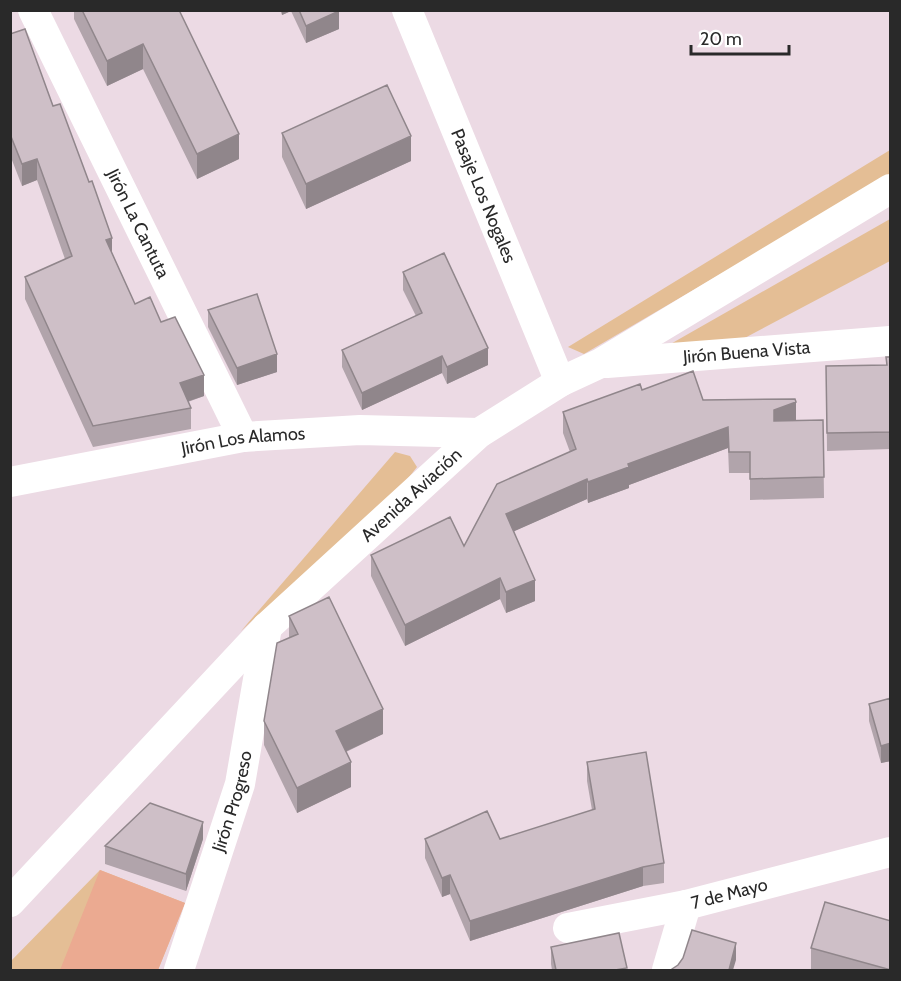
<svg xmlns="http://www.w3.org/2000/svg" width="901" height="981" font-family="Cabin,sans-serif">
  <rect width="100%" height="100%" fill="#ecdae4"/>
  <path fill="#e4be95" d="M 890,150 L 890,175 L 584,354 L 568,347 Z
    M 890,219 L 890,261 L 739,341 L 660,350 Z
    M 395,452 L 410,456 L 417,467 L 406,481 L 241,631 Z
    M 100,870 L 185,903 L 158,970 L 11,970 L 10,962 Z"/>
  <path fill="#ebaa91" d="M 100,870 L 185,903 L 158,970 L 60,970 Z"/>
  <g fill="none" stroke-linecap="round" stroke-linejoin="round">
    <g stroke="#fff" stroke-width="30">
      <path id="s1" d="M 33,10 L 243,437"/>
      <path id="s2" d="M 407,10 L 560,382"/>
      <path id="s3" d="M 607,363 L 890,341"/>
      <path id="s4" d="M 10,482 L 243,437 L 360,430 L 479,433"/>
      <path id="s5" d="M 10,902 L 267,627 L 479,433 L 560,382 L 601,363 L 890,189"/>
      <path id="s6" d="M 568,928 L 686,905 L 890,852"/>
      <path id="s7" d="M 179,970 L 240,784 L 267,627"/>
      <path d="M 667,970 L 686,905"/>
    </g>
  </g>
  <path fill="#b1a4ab" d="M 74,10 L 179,10 L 239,159 L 197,179 L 143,69 L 107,86 L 74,19 Z
    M 280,10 L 339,10 L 339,29 L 306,43 L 291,11 L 282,15 Z
    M 10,34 L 53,106 L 112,253 L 135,304 L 161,322 L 204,396 L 188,402 L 191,408 L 191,429 L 93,447 L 25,299 L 25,277 L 65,259 L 37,180 L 22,186 L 10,155 Z
    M 282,133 L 411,161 L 306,209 L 282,157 Z
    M 403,272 L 488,365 L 447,384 L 442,373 L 362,410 L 342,367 L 342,350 L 416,316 L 403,290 Z
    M 208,310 L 277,372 L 237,385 L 208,327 Z
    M 891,357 L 891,449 L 827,451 L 826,366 L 886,365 Z
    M 642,390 L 703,400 L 796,420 L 823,420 L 824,498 L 750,500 L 750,473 L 729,473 L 728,448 L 629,485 L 629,488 L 588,503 L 587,499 L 514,531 L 535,601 L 506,613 L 500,599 L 405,646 L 371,576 L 371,555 L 464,546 L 570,452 L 563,433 L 563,412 Z
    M 289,616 L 383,734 L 346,752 L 351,787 L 297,813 L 264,745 L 264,721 L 289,638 Z
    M 891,698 L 891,761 L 881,763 L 869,721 L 869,704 Z
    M 587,762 L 664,863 L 664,883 L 643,886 L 470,941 L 450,894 L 442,897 L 425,858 L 425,839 L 500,839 L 592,810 L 587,781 Z
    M 203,839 L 186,891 L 105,864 L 105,846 Z
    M 551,947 L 627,970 L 552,970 L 551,964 Z
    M 811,948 L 891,970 L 811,970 Z"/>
  <path fill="#90868b" d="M 282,10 L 291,10 L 291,11 L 282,15 Z
    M 339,11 L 339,29 L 306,43 L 306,26 Z
    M 143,44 L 143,69 L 107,86 L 107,61 Z
    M 239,134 L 239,159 L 197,179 L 197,154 Z
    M 411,136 L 411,161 L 306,209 L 306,184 Z
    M 37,159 L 37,180 L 22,186 L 22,164 Z
    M 112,238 L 112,259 L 106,240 Z
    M 488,348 L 488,365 L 447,384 L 447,367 Z
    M 277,354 L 277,372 L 237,385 L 237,368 Z
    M 442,356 L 442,373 L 362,410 L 362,393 Z
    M 204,375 L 204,396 L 180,404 L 180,383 Z
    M 796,402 L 796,423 L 774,431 L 774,410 Z
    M 728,427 L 728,448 L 629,485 L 629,488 L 588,503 L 588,482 L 628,464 Z
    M 587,479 L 587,499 L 506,535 L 506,514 Z
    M 500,578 L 500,599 L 405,646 L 405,625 Z
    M 535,580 L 535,601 L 506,613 L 506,592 Z
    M 383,709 L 383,734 L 336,756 L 336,731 Z
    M 891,743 L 891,761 L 881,763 L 881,746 Z
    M 351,762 L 351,787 L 297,813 L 297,788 Z
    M 203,822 L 203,839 L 186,891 L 186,874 Z
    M 643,867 L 643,886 L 470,941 L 470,921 Z
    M 450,875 L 450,894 L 442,897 L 442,878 Z
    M 736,943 L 736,960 L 733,970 L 729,970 Z"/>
  <path fill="#cebfc7" stroke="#90868b" stroke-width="1.5" d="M 82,10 L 179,10 L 239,134 L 197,154 L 143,44 L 107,61 Z
    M 299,10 L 339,10 L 339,11 L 306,26 Z
    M 25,29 L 53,106 L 60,104 L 89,182 L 92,181 L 112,238 L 106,240 L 135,304 L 150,297 L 161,322 L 175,317 L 204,375 L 180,383 L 191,408 L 93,426 L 25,277 L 72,256 L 37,159 L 22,164 L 10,134 L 10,34 Z
    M 387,85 L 411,136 L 306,184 L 282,133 Z
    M 444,253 L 488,348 L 447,367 L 442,356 L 362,393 L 342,350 L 422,313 L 403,272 Z
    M 257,294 L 277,354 L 237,368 L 208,310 Z
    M 886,357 L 891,357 L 891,432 L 827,433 L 826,366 L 887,365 Z
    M 693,371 L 703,400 L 795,399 L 796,402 L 774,410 L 774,421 L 823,420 L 824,477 L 750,479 L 750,452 L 729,452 L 728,427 L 628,464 L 629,467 L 588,482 L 587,479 L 506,514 L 535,580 L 506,592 L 500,578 L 405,625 L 371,555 L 450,517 L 464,546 L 497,484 L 576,449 L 563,412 L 640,384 L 642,390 Z
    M 329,597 L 383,709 L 336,731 L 351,762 L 297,788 L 264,721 L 277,643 L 298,634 L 289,616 Z
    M 891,698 L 891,743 L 881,746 L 869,704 Z
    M 646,752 L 664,863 L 643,867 L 470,921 L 450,875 L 442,878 L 425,839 L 487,811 L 500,839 L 595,809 L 587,762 Z
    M 150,803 L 203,822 L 186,874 L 105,846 Z
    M 825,902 L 891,921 L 891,970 L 811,948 Z
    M 692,930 L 736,943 L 729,970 L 671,970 L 672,969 L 678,965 L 683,958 Z
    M 619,933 L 627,968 L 615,970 L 556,970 L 551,947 Z"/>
  <g text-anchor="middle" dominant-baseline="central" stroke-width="6" stroke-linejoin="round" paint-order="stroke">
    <g font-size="18" fill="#292929" stroke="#fff">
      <text stroke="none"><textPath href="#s2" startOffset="201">Pasaje Los Nogales</textPath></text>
      <text stroke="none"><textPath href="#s1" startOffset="238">Jirón La Cantuta</textPath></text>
      <text stroke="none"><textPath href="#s3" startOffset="140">Jirón Buena Vista</textPath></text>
      <text stroke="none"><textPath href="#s4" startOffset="237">Jirón Los Alamos</textPath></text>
      <text stroke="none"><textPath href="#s5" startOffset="572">Avenida Aviación</textPath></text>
      <text stroke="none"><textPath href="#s7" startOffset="177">Jirón Progreso</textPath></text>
      <text stroke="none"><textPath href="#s6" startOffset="165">7 de Mayo</textPath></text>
    </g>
  </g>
  <rect width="901" height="981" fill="none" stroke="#292929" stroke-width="24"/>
  <path d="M691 45v9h98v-9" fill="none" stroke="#292929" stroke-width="3"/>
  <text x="700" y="45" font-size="18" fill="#292929" stroke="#ffffff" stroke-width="4.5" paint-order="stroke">20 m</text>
</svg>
